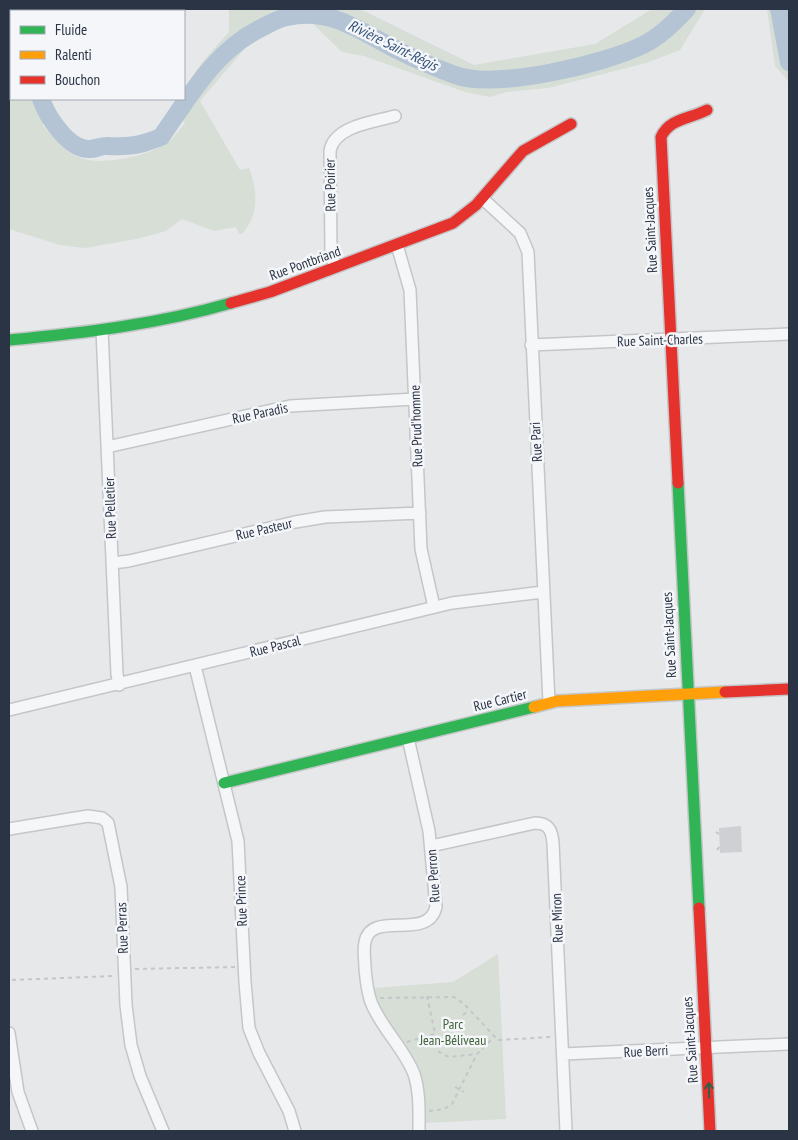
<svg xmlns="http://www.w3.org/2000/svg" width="798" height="1140" font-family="'PT Sans Narrow',sans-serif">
  <rect width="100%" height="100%" fill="#e6e8ea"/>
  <path fill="#d6ded6" d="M 9,9 L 34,9 L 34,11 L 11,11 L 11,99 L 44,99 L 43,126 C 54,138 64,152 81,158 C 101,166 146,156 164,145 C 172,141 179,130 185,123 L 174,108 L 180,99 L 184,99 C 184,79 216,47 229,32 L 229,9 L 360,9 L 474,65 L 595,44 L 652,9 L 705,9 L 680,50 L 646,63 L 548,88 L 506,92 L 490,97 L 465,92 L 364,56 L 342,52 L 312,23 L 286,25 L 246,47 L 200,101 L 240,170 L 249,168 C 258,191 259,215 242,234 L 239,234 L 236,227 L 214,231 L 182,219 L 166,231 L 136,239 L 85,248 L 60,245 L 9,229 Z
    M 767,9 L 789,9 L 789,82 L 775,66 Z
    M 498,954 L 506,1119 L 424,1123 L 416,1065 L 380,1009 L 373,988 L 453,982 Z"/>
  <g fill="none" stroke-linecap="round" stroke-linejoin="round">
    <path stroke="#b4c4d5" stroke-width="18" d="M 779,9 L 789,62
      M 9,37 L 11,43
      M 41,99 C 47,116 68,150 90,149 C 96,149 102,145 109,146 C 131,147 141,145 161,137 C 190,96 213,53 259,29 C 267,25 277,19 287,17 C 332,7 361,32 399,51 C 417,60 436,68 455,75 C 496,90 604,64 643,45 C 661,36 673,23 687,9"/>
  </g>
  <path fill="#ced0d3" d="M 741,826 L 742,852 L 720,853 L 719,828 Z"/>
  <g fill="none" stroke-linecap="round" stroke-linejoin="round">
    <g stroke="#c4c6c8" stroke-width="14">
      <path id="street" d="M 103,9 L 103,11
        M 147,11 L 148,9
        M 483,199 L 520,233 L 528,252 L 549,702
        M 397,245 L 410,290 L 421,549 L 434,607
        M 335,267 L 331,254 L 330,151 C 334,126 374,122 395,116
        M 102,330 L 117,674 L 119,685
        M 531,345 L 789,334
        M 107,447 L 290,406 L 415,399
        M 112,563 L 129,561 L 295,522 L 325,517 L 420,513
        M 195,666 L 238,841 L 245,982 L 249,1028 L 259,1053 L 289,1111 L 295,1131
        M 9,710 L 452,603 L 543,592
        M 408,738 L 429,831 L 436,907 C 428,942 371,909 365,942 C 363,950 365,960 365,968 C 366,980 367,991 371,1002 C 381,1028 404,1048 414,1074 C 420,1092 419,1113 419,1131
        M 9,829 L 88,816 L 102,818 L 108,823 L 121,887 L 126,1005 L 131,1045 L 140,1076 L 163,1131
        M 431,846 L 535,823 C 549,823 552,831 553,843 L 566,1131
        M 9,1033 L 18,1092 L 32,1131
        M 563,1054 L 789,1044"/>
    </g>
    <g stroke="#c4c6c8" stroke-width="14">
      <path id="fast" d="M 9,340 C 84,333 159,324 231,303
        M 678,483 L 699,908
        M 224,783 L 534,707"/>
    </g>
    <g stroke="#c4c6c8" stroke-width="14">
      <path id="slow" d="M 534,707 L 557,701 L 725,692"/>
    </g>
    <g stroke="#c4c6c8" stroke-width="14">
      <path id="jam" d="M 231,303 L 270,292 L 453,223 L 476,205 L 523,151 L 571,124
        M 678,483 L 661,137 C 670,118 690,119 707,110
        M 725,692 L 789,689
        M 699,908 L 710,1131"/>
    </g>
    <path stroke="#c5c6ca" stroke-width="2" stroke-dasharray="4 4" stroke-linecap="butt" d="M 716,832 L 719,834
      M 717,850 L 720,846
      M 135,969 L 235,967
      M 12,980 L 114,976
      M 427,996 L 439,1052 L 449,1057 L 477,1054
      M 380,998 L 454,997 L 464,1004 L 498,1040 L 552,1037
      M 463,1015 L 469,1010
      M 407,1042 L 434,1034
      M 455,1087 L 464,1092
      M 429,1111 L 444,1109 L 452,1104 L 477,1054 L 494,1037"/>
    <use href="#street" stroke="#f5f6f7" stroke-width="11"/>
    <use href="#fast" stroke="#30b455" stroke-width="11"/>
    <use href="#slow" stroke="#ff9f0a" stroke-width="11"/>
    <use href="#jam" stroke="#e5322d" stroke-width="11"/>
  </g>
  <defs><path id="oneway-shaft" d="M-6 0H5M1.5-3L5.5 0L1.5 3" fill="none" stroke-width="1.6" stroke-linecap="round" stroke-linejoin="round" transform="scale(1.25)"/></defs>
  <use stroke="#2d614b" href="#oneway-shaft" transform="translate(709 1090) rotate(-92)"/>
  <g text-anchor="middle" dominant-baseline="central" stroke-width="5" stroke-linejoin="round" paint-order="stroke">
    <g font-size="14" fill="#2b3445" stroke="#f4f6f9">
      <text transform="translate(330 185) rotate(-91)">Rue Poirier</text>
      <text transform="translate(650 230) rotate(-93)">Rue Saint-Jacques</text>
      <text transform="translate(305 263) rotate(-20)">Rue Pontbriand</text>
      <text transform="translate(660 340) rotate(-2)">Rue Saint-Charles</text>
      <text transform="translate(260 413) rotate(-12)">Rue Paradis</text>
      <text transform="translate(416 426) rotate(-92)">Rue Prud'homme</text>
      <text transform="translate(536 442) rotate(-93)">Rue Pari</text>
      <text transform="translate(110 508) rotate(-92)">Rue Pelletier</text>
      <text transform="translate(264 529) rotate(-13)">Rue Pasteur</text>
      <text transform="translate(669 635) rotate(-93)">Rue Saint-Jacques</text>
      <text transform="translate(275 646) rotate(-14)">Rue Pascal</text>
      <text transform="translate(500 700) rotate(-14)">Rue Cartier</text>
      <text transform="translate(433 876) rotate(-94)">Rue Perron</text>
      <text transform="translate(241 901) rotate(-92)">Rue Prince</text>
      <text transform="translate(557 918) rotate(-92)">Rue Miron</text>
      <text transform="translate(122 928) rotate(-92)">Rue Perras</text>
      <text transform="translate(690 1040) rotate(-94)">Rue Saint-Jacques</text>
      <text transform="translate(646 1051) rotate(-3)">Rue Berri</text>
    </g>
    <g font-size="14" fill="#3f6138" stroke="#f4f6f9">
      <text x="453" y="1024">Parc<tspan x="453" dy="16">Jean-Béliveau</tspan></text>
    </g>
    <g font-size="15" font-style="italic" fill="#34527a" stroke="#f4f6f9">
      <text transform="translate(393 45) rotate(26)">Rivière Saint-Régis</text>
    </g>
  </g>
  <rect width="798" height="1140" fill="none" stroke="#2b3445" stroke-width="20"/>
  <rect x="10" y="10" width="175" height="90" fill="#f4f6f9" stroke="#a4a8b1"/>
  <rect x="20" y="26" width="25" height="8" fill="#30b455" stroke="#a4a8b1"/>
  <text x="55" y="35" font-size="15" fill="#2b3445">Fluide</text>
  <rect x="20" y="51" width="25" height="8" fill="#ff9f0a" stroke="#a4a8b1"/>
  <text x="55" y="60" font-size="15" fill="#2b3445">Ralenti</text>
  <rect x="20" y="76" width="25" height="8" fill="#e5322d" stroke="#a4a8b1"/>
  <text x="55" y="85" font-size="15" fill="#2b3445">Bouchon</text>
</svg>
